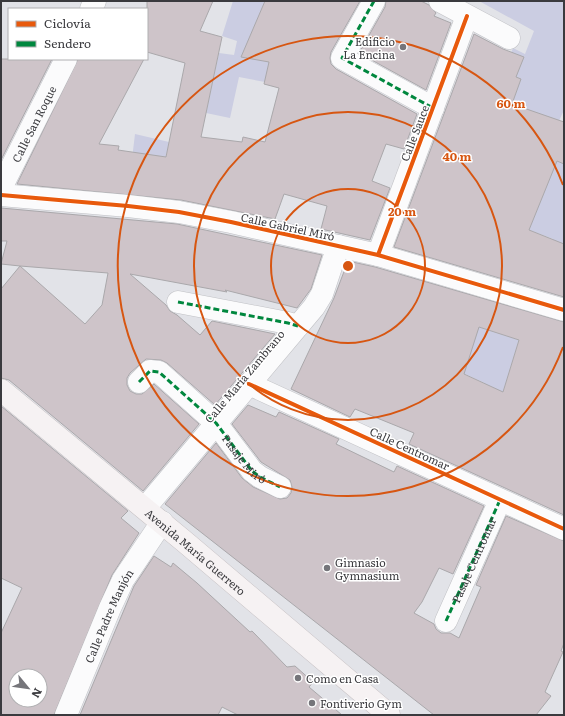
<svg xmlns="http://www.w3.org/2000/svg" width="565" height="716" font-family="Literata,serif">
  <rect width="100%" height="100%" fill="#e2e3e8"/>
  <path fill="#cbcde2" d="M 233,1 L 266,1 L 272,51 L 265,82 L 239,77 L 230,118 L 206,113 L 219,53 L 234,55 L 237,41 L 222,36 Z
    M 479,1 L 564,1 L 564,110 L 553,134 L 512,104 L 521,79 L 503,72 L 513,48 L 525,54 L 534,31 Z
    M 135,134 L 169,142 L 158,196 L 128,192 Z
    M 556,161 L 564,164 L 564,256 L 541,266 L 553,239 L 529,230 Z
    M 479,327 L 519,340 L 499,406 L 481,398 L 484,383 L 465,374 L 434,365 Z"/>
  <path fill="#cec4c9" stroke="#aaa8ab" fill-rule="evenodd" d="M 147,1 L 213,1 L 200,31 L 222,37 L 201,137 L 242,142 L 243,137 L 265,142 L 279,88 L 264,84 L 269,62 L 241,57 L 265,1 L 360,1 L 331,52 L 330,58 L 331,64 L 336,69 L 417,114 L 404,149 L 386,144 L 372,181 L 390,188 L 370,240 L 321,229 L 327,206 L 284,194 L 275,219 L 181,200 L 17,184 L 78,59 L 144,59 L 99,144 L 119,146 L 118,150 L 166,157 L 185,63 L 147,52 Z
    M 386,1 L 421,1 L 429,5 L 436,13 L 434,16 L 451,23 L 426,90 L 359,53 L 385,7 Z
    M 474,34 L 503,49 L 524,57 L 516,77 L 521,79 L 512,104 L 564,122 L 564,164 L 557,161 L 529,230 L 564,244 L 564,297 L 394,247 Z
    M 1,59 L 52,59 L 1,160 Z
    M 1,208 L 177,224 L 322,255 L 311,289 L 297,308 L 225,290 L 227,292 L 130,274 L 166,305 L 170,311 L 177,315 L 200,335 L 212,321 L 275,334 L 215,405 L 167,363 L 161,360 L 146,359 L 130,373 L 127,378 L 127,385 L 130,391 L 136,394 L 142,394 L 154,384 L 199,424 L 143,491 L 9,380 L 1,378 L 1,289 L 20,266 L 1,264 L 7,241 L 1,241 ZM 20,266 L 108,273 L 102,305 L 85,324 Z
    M 348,261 L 375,267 L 564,322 L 564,515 L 409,444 L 414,433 L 355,409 L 350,417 L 291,389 L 334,298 ZM 479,327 L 519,340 L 503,392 L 464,374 Z
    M 248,405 L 276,417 L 279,412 L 339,439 L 336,444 L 394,472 L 397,466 L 484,506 L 453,574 L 439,568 L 422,602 L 414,613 L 434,624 L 436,629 L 441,633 L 450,633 L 459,638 L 481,587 L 476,585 L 506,516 L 564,541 L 564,643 L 561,651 L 563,652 L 545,692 L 551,696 L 536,715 L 434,715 L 165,504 L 216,443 L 242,478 L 253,487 L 280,499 L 287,498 L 291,493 L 292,487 L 290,480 L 261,462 L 232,424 Z
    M 1,406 L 128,511 L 121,518 L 139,533 L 112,575 L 54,715 L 1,715 L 1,633 L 22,588 L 1,578 ZM 16,676 L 40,676 L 40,700 L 16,700 Z
    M 154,556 L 171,567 L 173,563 L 197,583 L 250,632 L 252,631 L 287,667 L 295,666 L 313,682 L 309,687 L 342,715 L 238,715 L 222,707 L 218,715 L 80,715 L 134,586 Z"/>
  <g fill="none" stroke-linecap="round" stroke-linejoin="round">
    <g stroke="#c0c1c5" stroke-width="23">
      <g id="minor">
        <path d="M 374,1 L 342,58 L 433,108"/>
        <path d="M 440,1 L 509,38"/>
        <path d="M 91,9 L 95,1"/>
        <path id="s1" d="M 1,188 L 66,59"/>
        <path d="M 1,195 L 128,206 L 179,212 L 231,222 L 378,255 L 564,310"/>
        <path d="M 378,255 L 467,16"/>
        <path d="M 178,302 L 288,323 L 298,326"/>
        <path d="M 139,382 L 150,371 L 159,372 L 216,423 L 252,471 L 260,477 L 280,487"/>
        <path d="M 249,384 L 564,529"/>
        <path d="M 145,508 L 314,307 L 322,294 L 338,246"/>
        <path id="s2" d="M 446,621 L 500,500"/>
        <path id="s3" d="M 66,715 L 110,608 L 123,580 L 162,522"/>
      </g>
    </g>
    <g stroke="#c4bec0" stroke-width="23">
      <g id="major">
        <path id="s4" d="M 1,390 L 185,542 L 389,715"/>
      </g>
    </g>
    <use href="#minor" stroke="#fbfbfc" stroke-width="22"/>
    <use href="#major" stroke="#f6f2f3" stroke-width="22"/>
    <g stroke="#00873e" stroke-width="3" stroke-dasharray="6 3" stroke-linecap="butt">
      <path d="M 374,1 L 342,58 L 433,108"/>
      <path d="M 178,302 L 288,323 L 298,326"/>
      <path id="s5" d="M 139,382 L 150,371 L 159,372 L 216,423 L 252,471 L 260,477 L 280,487"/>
      <path d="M 446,621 L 500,500"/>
    </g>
    <g stroke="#fff" stroke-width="6">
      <path id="cycleway" d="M 1,195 L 128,206 L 179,212 L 231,222 L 378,255 L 564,310
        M 378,255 L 467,16
        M 249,384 L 564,529"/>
    </g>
    <use href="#cycleway" stroke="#e8590c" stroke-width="4"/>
  </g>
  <g fill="none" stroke="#d75611" stroke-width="2">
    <circle cx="348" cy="266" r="77"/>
    <circle cx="348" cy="266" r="154"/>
    <path d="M563 347A230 230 0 1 1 563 185"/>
  </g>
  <g fill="#75757a" stroke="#fff" stroke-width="1.5">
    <circle cx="403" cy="47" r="4"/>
    <circle cx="327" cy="568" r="4"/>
    <circle cx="298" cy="678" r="4"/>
    <circle cx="312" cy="703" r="4"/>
  </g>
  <g text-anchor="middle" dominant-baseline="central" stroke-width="3" stroke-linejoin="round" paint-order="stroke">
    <g font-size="11" fill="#3a3a3e" stroke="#fff" text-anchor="start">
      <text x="395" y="41" text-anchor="end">Edificio<tspan x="395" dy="13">La Encina</tspan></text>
      <text x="335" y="562">Gimnasio<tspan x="335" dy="13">Gymnasium</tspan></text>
      <text x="306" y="678">Como en Casa</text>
      <text x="320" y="703">Fontiverio Gym</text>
    </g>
    <g font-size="11" fill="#3a3a3e" stroke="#fff">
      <text stroke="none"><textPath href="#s1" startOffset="72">Calle San Roque</textPath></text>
      <text transform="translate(414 133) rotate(-69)">Calle Sauce</text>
      <text transform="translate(288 226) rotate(12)">Calle Gabriel Miró</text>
      <text transform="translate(244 376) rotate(-50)">Calle María Zambrano</text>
      <text transform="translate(410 448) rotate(25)">Calle Centromar</text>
      <text stroke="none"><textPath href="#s5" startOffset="147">Pasaje Miró</textPath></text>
      <text stroke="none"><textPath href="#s4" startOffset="253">Avenida María Guerrero</textPath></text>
      <text stroke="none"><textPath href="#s2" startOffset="67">Pasaje Centromar</textPath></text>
      <text stroke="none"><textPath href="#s3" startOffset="108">Calle Padre Manjón</textPath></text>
    </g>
  </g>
  <circle cx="348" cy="266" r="6" fill="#d75611" stroke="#fff" stroke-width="2"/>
  <g font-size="12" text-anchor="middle" font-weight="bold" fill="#d75611" stroke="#fff" stroke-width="3" stroke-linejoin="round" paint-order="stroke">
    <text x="511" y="108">60 m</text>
    <text x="457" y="161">40 m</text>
    <text x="402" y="216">20 m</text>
  </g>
  <rect width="565" height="716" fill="none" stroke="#3a3a3e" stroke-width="4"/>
  <rect x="8" y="8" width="140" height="52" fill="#ffffff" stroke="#b0b0b2"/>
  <rect x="16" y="21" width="20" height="6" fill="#e8590c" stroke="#b0b0b2"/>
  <text x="44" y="28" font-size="12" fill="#3a3a3e">Ciclovía</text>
  <rect x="16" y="41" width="20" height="6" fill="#00873e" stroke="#b0b0b2"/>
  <text x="44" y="48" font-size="12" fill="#3a3a3e">Sendero</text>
  <g transform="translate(28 688) rotate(119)"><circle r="19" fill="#ffffff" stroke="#b0b0b2"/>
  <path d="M0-3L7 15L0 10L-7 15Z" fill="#75757a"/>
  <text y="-6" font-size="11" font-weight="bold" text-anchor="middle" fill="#3a3a3e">N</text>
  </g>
</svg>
